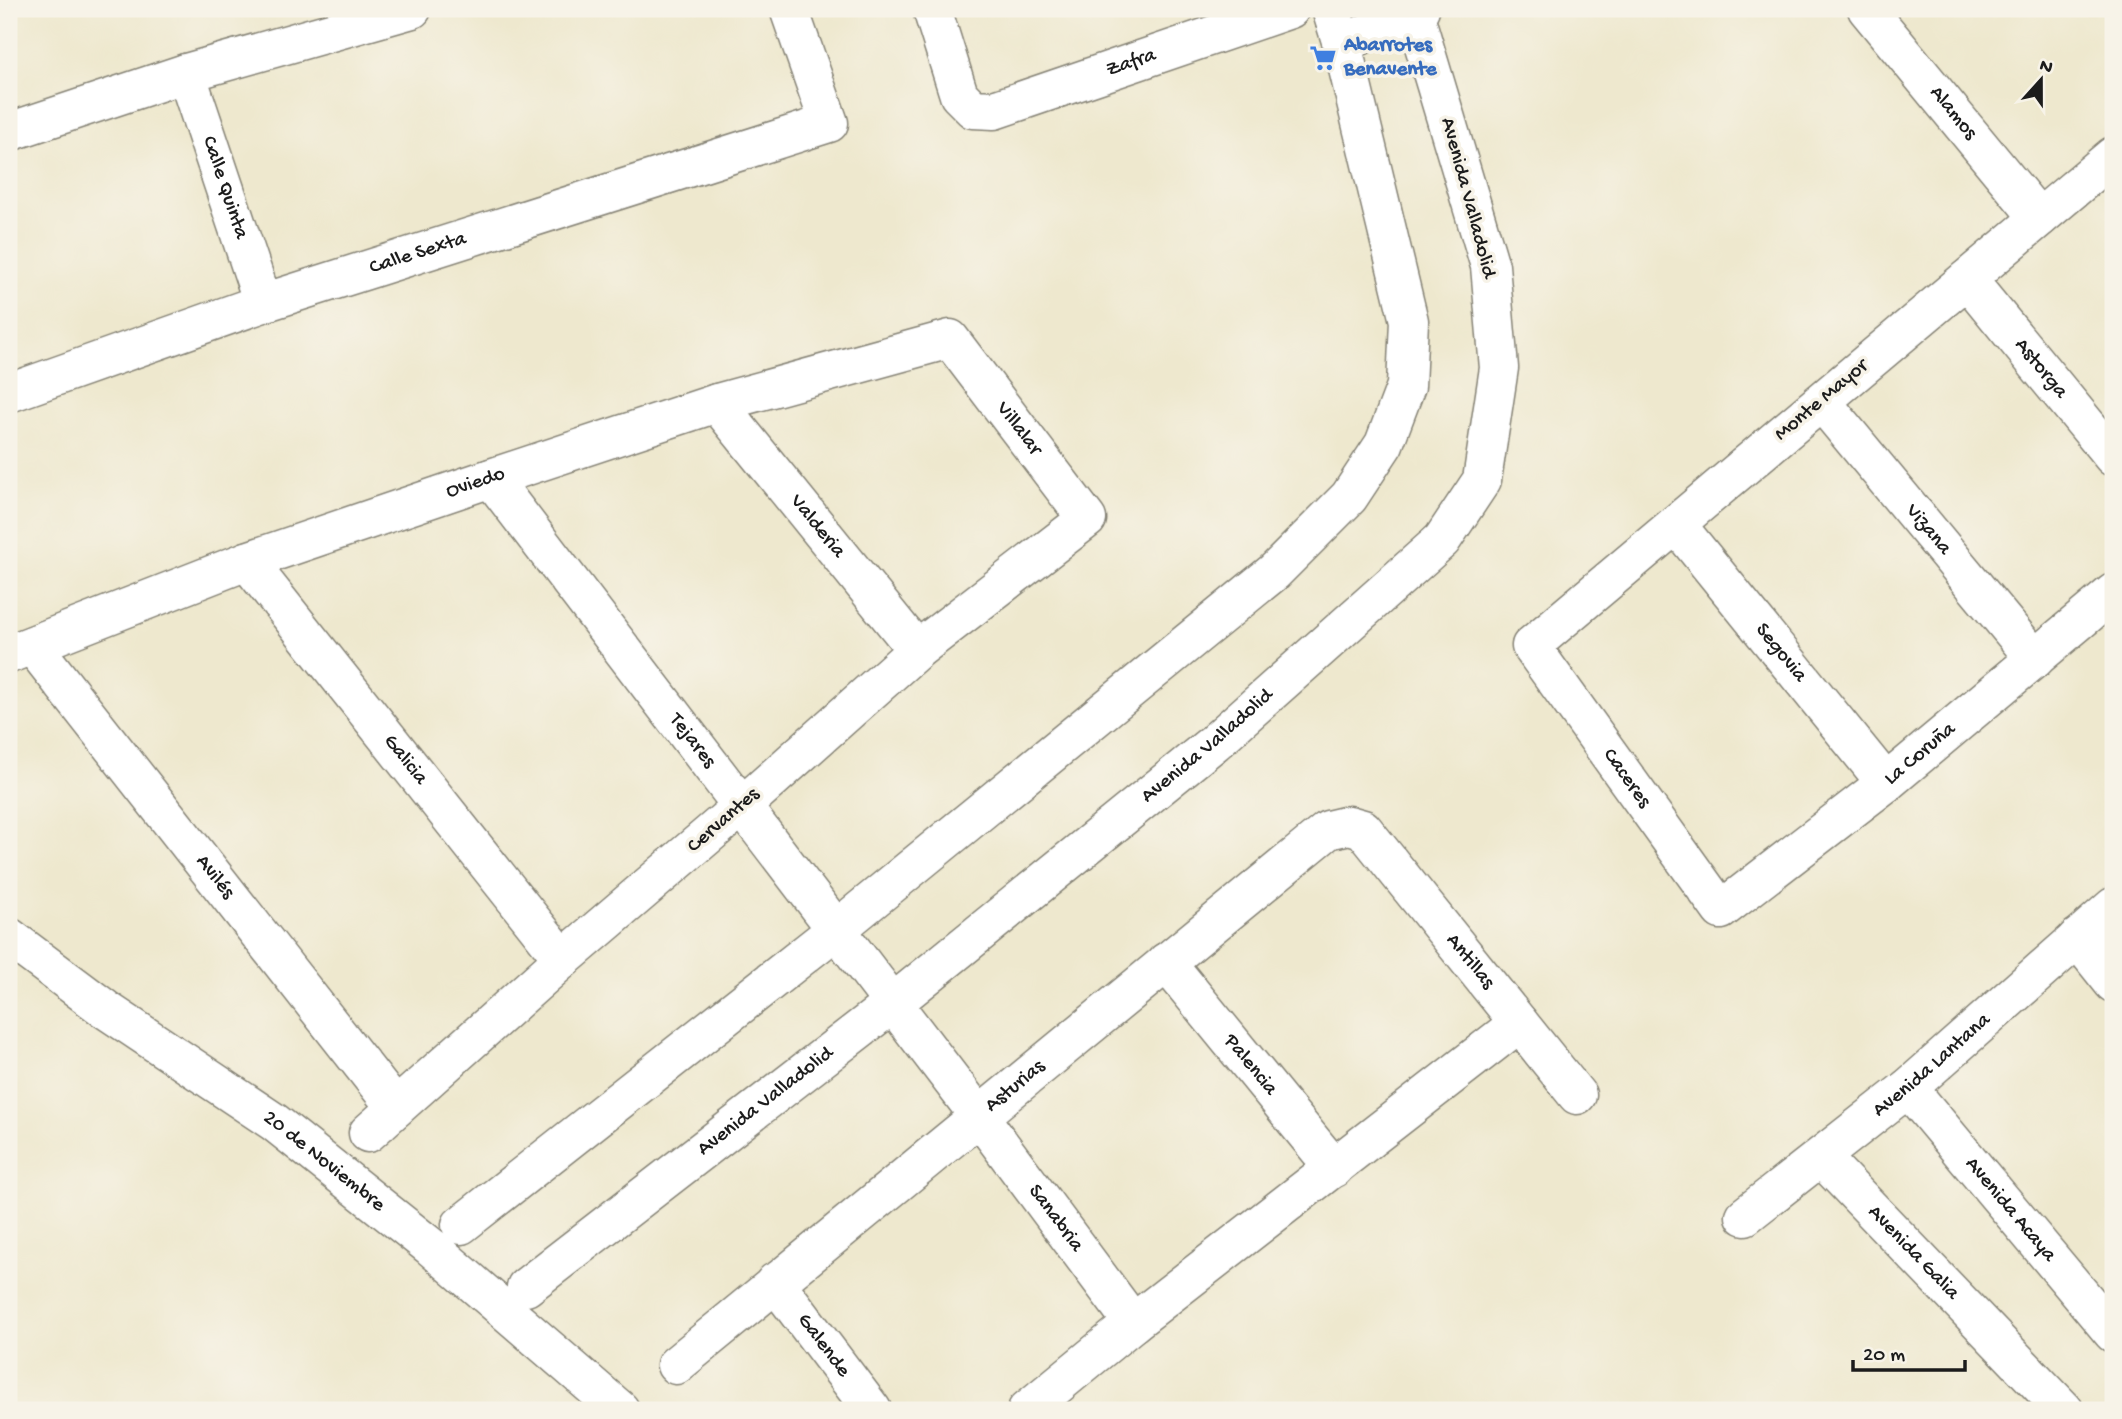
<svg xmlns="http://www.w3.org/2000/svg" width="2122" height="1419" font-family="'Gochi Hand',sans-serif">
  <rect width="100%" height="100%" fill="#f7f3e8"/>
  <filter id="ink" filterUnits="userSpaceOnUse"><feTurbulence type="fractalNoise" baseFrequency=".0143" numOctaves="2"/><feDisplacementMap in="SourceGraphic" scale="14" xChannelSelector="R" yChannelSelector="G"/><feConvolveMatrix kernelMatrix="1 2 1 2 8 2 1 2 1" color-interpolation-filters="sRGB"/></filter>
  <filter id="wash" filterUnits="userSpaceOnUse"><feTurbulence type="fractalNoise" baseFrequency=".00686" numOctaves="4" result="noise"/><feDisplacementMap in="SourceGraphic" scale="28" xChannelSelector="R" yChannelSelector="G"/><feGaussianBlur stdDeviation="1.57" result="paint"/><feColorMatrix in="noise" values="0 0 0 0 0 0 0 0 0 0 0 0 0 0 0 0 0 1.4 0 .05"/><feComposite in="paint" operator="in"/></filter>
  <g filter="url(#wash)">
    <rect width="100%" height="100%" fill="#eee8ce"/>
  </g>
  <g filter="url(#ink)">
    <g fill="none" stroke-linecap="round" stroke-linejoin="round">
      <g stroke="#858275" stroke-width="41">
        <g id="street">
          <path id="s1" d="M 932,9 L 959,95 L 973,109 L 994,110 L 1290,9"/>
          <path id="s2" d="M 1867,9 L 2039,218"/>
          <path d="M 1342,44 L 1420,9"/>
          <path id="s3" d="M 186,73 L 263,303"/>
          <path d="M 9,132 L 186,73 L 412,9"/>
          <path id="s4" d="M 2113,156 L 1531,646 L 1721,910 L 1886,783 L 2113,593"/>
          <path id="s5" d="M 1967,279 L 2113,457"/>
          <path id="s6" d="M 9,393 L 263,303 L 829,123 L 789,9"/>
          <path id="s7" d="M 1822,402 L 2035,659"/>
          <path id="s8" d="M 717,403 L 917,650"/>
          <path id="s9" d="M 491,478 L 979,1116 L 1133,1323"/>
          <path id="s10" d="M 1676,524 L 1886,783"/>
          <path id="s11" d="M 247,561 L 563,959"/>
          <path id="s12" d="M 33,646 L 396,1108"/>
          <path id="s13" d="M 9,654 L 247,561 L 491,478 L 717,403 L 950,339 L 1087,519 L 917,650 L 741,807 L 563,959 L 368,1133"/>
          <path id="s14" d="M 9,937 L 105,1009 L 274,1122 L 431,1247 L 620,1410"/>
          <path d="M 2077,938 L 2113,983"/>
          <path id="s15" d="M 1166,962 L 1334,1168"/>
          <path id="s16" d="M 1908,1088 L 2113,1333"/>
          <path id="s17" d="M 1821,1157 L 2064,1410"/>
          <path id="s18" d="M 1745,1216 L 1908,1088 L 2113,907"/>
          <path d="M 461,1225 L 837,929 L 1274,572 L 1349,497 L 1384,444 L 1406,386 L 1409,321 L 1342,44 L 1331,9"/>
          <path id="s19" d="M 775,1282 L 872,1410"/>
          <path id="s20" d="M 526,1287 L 892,1004 L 1215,742 L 1442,540 L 1482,480 L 1499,368 L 1490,266 L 1413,9"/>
          <path id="s21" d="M 676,1365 L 1328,830 L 1349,825 L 1363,829 L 1577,1095"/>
          <path d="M 1027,1410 L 1133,1323 L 1519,1023"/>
        </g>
      </g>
      <use href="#street" stroke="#fff" stroke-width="38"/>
    </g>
  </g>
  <defs>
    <g id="supermarket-bare" transform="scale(2.1)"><path d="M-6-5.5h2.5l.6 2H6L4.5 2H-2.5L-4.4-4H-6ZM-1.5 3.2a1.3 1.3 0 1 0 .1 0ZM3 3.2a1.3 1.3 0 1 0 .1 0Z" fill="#3f7fe0" stroke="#f7f3e8" stroke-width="2.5" paint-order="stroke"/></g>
  </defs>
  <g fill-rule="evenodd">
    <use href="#supermarket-bare" x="1323" y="58"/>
  </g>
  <g text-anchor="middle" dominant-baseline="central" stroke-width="7" stroke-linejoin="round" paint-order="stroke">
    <g font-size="21" font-weight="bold" fill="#366cbe" stroke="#f7f3e8" text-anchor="start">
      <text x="1344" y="46">Abarrotes<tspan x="1344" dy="24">Benavente</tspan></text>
    </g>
    <g font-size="21" fill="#1c1c1c" stroke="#f7f3e8">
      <text stroke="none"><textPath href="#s1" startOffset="276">Zafra</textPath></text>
      <text stroke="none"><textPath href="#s2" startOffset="135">Alamos</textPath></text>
      <text stroke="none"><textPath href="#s3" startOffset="121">Calle Quinta</textPath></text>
      <text transform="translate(1467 198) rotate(75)">Avenida Valladolid</text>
      <text stroke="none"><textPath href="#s6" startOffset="432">Calle Sexta</textPath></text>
      <text stroke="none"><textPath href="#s5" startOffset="116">Astorga</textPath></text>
      <text transform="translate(1822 401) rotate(-40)">Monte Mayor</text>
      <text stroke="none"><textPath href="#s13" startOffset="1106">Villalar</textPath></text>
      <text stroke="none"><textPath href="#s13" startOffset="497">Oviedo</textPath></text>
      <text stroke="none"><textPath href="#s8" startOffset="159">Valderia</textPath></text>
      <text stroke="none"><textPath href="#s7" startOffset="166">Vizana</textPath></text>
      <text stroke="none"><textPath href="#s10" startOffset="166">Segovia</textPath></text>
      <text stroke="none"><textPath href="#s9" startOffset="331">Tejares</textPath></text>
      <text stroke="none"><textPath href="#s20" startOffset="870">Avenida Valladolid</textPath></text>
      <text stroke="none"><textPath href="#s4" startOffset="1339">La Coruña</textPath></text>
      <text stroke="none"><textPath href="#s11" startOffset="254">Galicia</textPath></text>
      <text stroke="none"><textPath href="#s4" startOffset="924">Caceres</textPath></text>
      <text transform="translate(724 821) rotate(-41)">Cervantes</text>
      <text stroke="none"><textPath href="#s12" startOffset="294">Avilés</textPath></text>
      <text stroke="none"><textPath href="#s21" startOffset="1050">Antillas</textPath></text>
      <text stroke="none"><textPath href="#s15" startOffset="133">Palencia</textPath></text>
      <text stroke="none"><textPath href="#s18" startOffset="240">Avenida Lantana</textPath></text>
      <text stroke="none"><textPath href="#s21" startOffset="439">Asturias</textPath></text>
      <text stroke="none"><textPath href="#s20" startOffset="303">Avenida Valladolid</textPath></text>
      <text stroke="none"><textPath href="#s14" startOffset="387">20 de Noviembre</textPath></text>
      <text stroke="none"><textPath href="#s16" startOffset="159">Avenida Acaya</textPath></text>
      <text stroke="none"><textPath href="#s9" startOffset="931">Sanabria</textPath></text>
      <text stroke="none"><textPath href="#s17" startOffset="133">Avenida Galia</textPath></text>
      <text stroke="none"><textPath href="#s19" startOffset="80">Galende</textPath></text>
    </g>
  </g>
  <rect width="2122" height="1419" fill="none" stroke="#f7f3e8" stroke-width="35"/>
  <g transform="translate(2041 80) rotate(21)" stroke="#f7f3e8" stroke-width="5" paint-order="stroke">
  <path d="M0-5L12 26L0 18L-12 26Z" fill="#1c1c1c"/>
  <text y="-10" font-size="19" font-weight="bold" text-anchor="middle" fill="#1c1c1c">N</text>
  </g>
  <path d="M1853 1360v10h112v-10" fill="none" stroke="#1c1c1c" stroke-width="3.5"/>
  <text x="1863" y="1360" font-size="21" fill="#1c1c1c" stroke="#f7f3e8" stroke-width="5" paint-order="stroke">20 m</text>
</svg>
